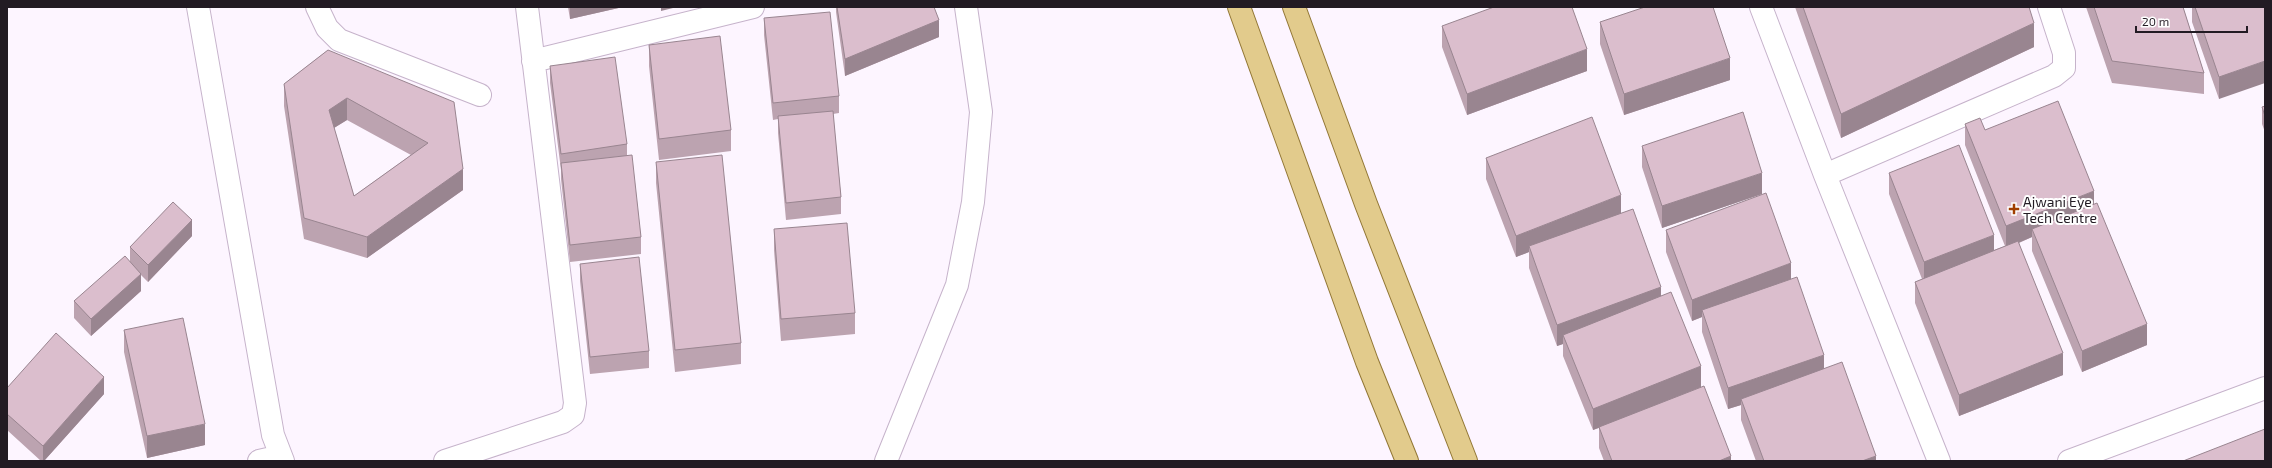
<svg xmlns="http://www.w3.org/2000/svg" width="2272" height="468" font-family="'Exo 2',sans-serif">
  <rect width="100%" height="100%" fill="#fdf5ff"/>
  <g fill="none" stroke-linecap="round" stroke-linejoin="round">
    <g stroke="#c6b3cb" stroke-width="24">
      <path id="minor" d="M 198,7 L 273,435 L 283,461
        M 317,7 L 327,28 L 339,40 L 480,95
        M 1761,7 L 1825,175 L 1939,461
        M 533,61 L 753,7
        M 1825,175 L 2054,76 L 2064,68 L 2064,53 L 2049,7
        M 259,461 L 281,456
        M 445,461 L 563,422 L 573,415 L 575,403 L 527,7
        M 886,461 L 957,285 L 973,202 L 981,112 L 966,7
        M 2069,461 L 2265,388"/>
    </g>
    <g stroke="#927736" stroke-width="24">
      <path id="major" d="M 1239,7 L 1367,362 L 1407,461
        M 1294,7 L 1366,204 L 1466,461"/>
    </g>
    <use href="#minor" stroke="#fff" stroke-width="22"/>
    <use href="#major" stroke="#e2cb8c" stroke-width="22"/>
  </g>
  <path fill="#bca3b0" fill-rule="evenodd" d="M 568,7 L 623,7 L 570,19 Z
    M 836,7 L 934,7 L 939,37 L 845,76 L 836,12 Z
    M 1795,7 L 2029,7 L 2034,47 L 1841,138 Z
    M 2086,7 L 2183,7 L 2204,73 L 2204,94 L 2112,83 Z
    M 2192,7 L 2265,7 L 2219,99 L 2192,22 Z
    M 764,18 L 839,96 L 839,113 L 833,114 L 841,197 L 841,214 L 786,220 L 778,133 L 778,119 L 773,120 L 764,35 Z
    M 1600,22 L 1730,80 L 1624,115 L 1600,44 Z
    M 1442,26 L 1587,71 L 1467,115 L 1442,47 Z
    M 649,45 L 731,130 L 731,151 L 659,160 L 649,66 Z
    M 328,50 L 463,169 L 463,190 L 367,258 L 304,239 L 284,106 L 284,84 ZM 347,120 L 411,155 L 354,196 L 334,128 Z
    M 550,66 L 627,144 L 627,156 L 641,237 L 641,254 L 570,262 L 561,179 L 561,170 L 550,83 Z
    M 2265,106 L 2265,132 L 2262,124 L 2262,107 Z
    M 1965,124 L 1985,130 L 2094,204 L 2147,345 L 2082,372 L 2032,251 L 2032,237 L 2019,243 L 2063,375 L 1959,416 L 1915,303 L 1915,282 L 1922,279 L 1889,194 L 1889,173 L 1994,250 L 2005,246 L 1965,145 Z
    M 1642,146 L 1762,194 L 1662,228 L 1642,167 Z
    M 1486,158 L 1621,213 L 1661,295 L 1701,387 L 1731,461 L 1604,461 L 1599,448 L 1599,428 L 1593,430 L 1563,356 L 1563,344 L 1557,346 L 1529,268 L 1529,252 L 1516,257 L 1486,179 Z
    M 656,162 L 741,343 L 741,364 L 675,372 L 656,183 Z
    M 774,229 L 855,313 L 855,334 L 781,341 L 774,250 Z
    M 1666,230 L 1791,279 L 1824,369 L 1876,461 L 1756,461 L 1741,420 L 1741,405 L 1728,409 L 1702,332 L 1702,317 L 1692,321 L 1666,252 Z
    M 192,236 L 148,282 L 141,275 L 141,291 L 91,336 L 74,318 L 74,301 L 130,261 L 130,247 Z
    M 580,264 L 649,351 L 649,368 L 590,374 L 580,281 Z
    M 124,330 L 205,445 L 147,458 L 124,352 Z
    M 7,388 L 104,394 L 44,461 L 41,461 L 7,430 Z"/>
  <path fill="#998590" d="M 570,7 L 623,7 L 570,19 Z
    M 661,7 L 677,7 L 661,11 Z
    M 939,20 L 939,37 L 845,76 L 845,59 Z
    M 2034,23 L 2034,47 L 1841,138 L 1841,114 Z
    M 1587,49 L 1587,71 L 1467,115 L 1467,94 Z
    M 1730,58 L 1730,80 L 1624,115 L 1624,94 Z
    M 2265,61 L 2265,83 L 2219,99 L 2219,77 Z
    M 347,98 L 347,120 L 329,131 L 329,110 Z
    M 463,169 L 463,190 L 367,258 L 367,237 Z
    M 1762,173 L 1762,194 L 1662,228 L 1662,206 Z
    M 2094,191 L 2094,213 L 2032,229 L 2032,237 L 2006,248 L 2006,226 Z
    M 1621,195 L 1621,216 L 1529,246 L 1529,252 L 1516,257 L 1516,236 Z
    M 192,220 L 192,236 L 148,282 L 148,265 Z
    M 1994,235 L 1994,256 L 1924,283 L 1924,262 Z
    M 1791,263 L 1791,284 L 1702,310 L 1702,317 L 1692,321 L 1692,300 Z
    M 141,274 L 141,291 L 91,336 L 91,319 Z
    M 1661,287 L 1661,309 L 1563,335 L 1563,344 L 1557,346 L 1557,325 Z
    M 2147,324 L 2147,345 L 2082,372 L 2082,351 Z
    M 2063,353 L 2063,375 L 1959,416 L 1959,395 Z
    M 1824,355 L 1824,376 L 1741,399 L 1741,405 L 1728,409 L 1728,388 Z
    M 1701,366 L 1701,387 L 1593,430 L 1593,409 Z
    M 104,377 L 104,394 L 44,461 L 43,461 L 43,446 Z
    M 205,424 L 205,445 L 147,458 L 147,436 Z
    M 1731,456 L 1731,461 L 1719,461 Z
    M 1876,456 L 1876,461 L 1862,461 Z"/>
  <path fill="#dbbecd" stroke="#998590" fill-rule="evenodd" d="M 837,7 L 934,7 L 939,20 L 845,59 Z
    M 1494,7 L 1572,7 L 1587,49 L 1467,94 L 1442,26 Z
    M 1645,7 L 1713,7 L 1730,58 L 1624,94 L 1600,22 Z
    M 1803,7 L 2029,7 L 2034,23 L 1841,114 Z
    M 2094,7 L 2183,7 L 2204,73 L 2112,61 Z
    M 2195,7 L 2265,7 L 2265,61 L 2219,77 Z
    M 830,12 L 839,96 L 773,103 L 764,18 Z
    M 720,36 L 731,130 L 659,139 L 649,45 Z
    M 328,50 L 454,102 L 463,169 L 367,237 L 304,218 L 284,84 ZM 347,98 L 428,143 L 354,196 L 329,110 Z
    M 615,57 L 627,144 L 561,154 L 550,66 Z
    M 2058,101 L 2094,191 L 2006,226 L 1965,124 L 1980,118 L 1985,130 Z
    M 2265,106 L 2265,116 L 2262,107 Z
    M 833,111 L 841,197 L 786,203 L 778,116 Z
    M 1743,112 L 1762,173 L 1662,206 L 1642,146 Z
    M 1592,117 L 1621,195 L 1516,236 L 1486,158 Z
    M 1959,145 L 1994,235 L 1924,262 L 1889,173 Z
    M 632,155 L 641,237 L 570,245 L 561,163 Z
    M 722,155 L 741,343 L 675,350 L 656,162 Z
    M 1766,193 L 1791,263 L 1692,300 L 1666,230 Z
    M 173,202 L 192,220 L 148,265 L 130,247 Z
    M 2097,203 L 2147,324 L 2082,351 L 2032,229 Z
    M 1633,209 L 1661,287 L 1557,325 L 1529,246 Z
    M 847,223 L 855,313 L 781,319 L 774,229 Z
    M 2018,241 L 2063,353 L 1959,395 L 1915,282 Z
    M 125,256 L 141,274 L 91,319 L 74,301 Z
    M 639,257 L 649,351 L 590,357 L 580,264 Z
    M 1797,277 L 1824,355 L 1728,388 L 1702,310 Z
    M 1671,292 L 1701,366 L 1593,409 L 1563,335 Z
    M 183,318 L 205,424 L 147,436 L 124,330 Z
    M 56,333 L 104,377 L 43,446 L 7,414 L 7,388 Z
    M 1842,362 L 1876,456 L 1862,461 L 1764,461 L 1741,399 Z
    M 1704,386 L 1731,456 L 1719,461 L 1612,461 L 1599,427 Z
    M 2265,429 L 2265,461 L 2183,461 Z"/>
  <path fill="#a03e00" stroke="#fff" stroke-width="1.5" d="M2012 203h4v4h4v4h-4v4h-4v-4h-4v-4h4z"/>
  <g text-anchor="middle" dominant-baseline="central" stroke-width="4" stroke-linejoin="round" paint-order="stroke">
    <g font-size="14" fill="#221b23" stroke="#fff" text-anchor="start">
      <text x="2023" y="201">Ajwani Eye<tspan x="2023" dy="16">Tech Centre</tspan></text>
    </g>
  </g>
  <rect width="2272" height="468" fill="none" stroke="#221b23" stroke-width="16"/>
  <path d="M2136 26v6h111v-6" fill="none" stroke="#221b23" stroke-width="2"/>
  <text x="2142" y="26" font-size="12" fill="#221b23" stroke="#ffffff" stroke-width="3" paint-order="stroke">20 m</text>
</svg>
